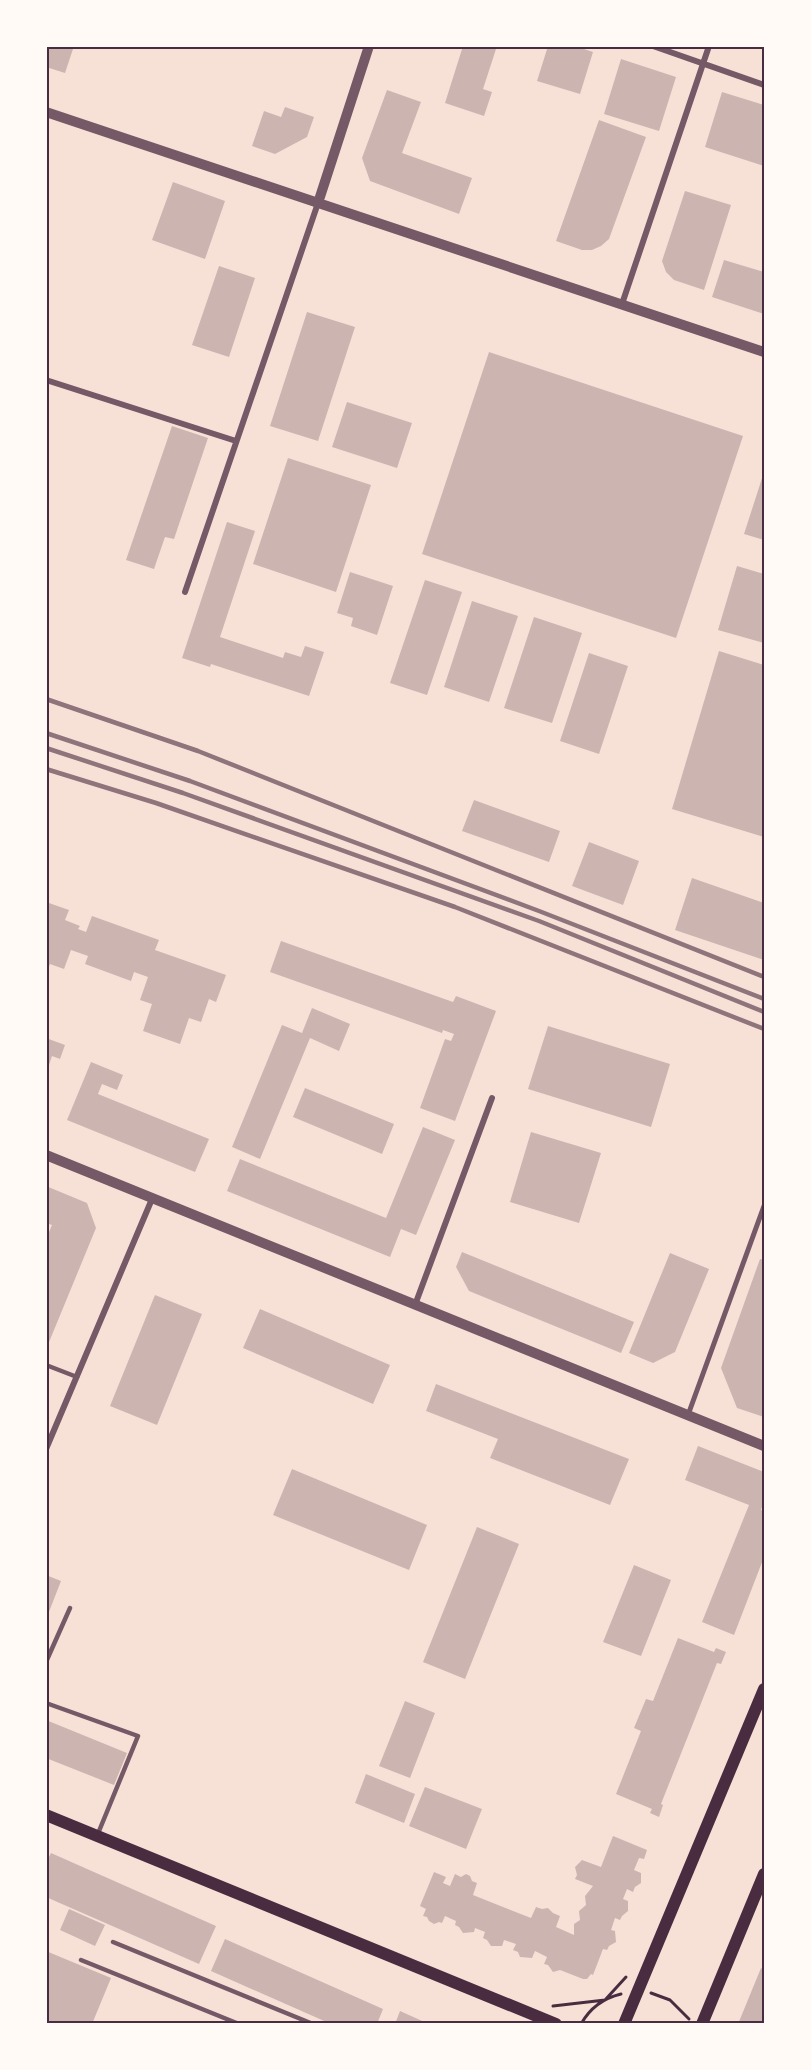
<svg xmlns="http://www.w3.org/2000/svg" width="811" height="2070" font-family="'Roboto Condensed',sans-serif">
  <rect width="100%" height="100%" fill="#f7e1d7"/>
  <path fill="#ccb4b1" d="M 46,46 L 74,46 L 65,73 L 46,67 Z
    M 463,46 L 497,46 L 483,89 L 492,92 L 484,116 L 445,103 Z
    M 548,46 L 575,46 L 593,52 L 580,94 L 537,81 Z
    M 621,59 L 676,77 L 659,131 L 604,114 Z
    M 387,90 L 421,102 L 402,153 L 472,178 L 459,214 L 370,181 L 362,158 Z
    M 722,92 L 764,105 L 764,166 L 705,147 Z
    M 285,107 L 314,117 L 307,137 L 275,154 L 252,146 L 264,111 L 281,117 Z
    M 599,120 L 646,137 L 609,239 L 601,246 L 592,250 L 582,250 L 556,241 Z
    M 173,182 L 225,201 L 205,259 L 152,240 Z
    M 685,191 L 731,205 L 704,290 L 674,280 L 666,272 L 662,261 Z
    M 724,260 L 764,272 L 764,314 L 712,297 Z
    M 219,266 L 255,278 L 229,357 L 192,345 Z
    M 307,312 L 355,327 L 318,441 L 270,426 Z
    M 489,352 L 743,436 L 676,638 L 422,554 Z
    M 347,402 L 412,423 L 397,468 L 332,447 Z
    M 172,426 L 208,438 L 174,539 L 165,537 L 154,569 L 126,560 Z
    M 288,458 L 371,485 L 336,592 L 253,564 Z
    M 764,472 L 764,540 L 744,534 Z
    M 227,522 L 255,531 L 220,637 L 283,658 L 285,652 L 301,657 L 305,646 L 324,652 L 309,696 L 211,664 L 210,667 L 182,658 Z
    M 737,566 L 764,574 L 764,643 L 718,630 Z
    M 350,572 L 393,586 L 377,635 L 351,626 L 353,618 L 337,613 Z
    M 425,580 L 462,592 L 427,695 L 390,683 Z
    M 472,601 L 518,616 L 489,702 L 444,687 Z
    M 534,617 L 582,633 L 552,723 L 504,708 Z
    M 719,651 L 764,665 L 764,837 L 672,809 Z
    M 589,653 L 628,666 L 599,754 L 560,741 Z
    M 474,800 L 560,831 L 549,862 L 462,831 Z
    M 589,842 L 639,861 L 623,905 L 572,886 Z
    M 692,878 L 764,903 L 764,960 L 675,930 Z
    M 46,902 L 69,910 L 65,920 L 80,926 L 78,929 L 86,932 L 92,916 L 159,940 L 155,950 L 226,975 L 216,1002 L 209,999 L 201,1022 L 189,1018 L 180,1044 L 143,1031 L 152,1004 L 140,1000 L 148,977 L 134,972 L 131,981 L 85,964 L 88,956 L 71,950 L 64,969 L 50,964 L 46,974 Z
    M 281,941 L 453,1002 L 456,996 L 496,1011 L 455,1121 L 420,1108 L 445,1039 L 451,1041 L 454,1034 L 443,1030 L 442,1033 L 270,972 Z
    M 312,1008 L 350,1024 L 339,1051 L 310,1038 L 260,1159 L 232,1147 L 282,1025 L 302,1033 Z
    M 548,1026 L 670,1064 L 651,1127 L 528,1089 Z
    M 46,1038 L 65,1045 L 60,1059 L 52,1056 L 47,1071 Z
    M 91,1062 L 123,1075 L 117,1090 L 102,1084 L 98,1094 L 209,1139 L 195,1172 L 67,1120 Z
    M 305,1088 L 394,1124 L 382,1154 L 293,1117 Z
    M 423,1127 L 455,1140 L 416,1235 L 401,1229 L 390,1257 L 227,1191 L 240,1159 L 386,1218 Z
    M 531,1132 L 601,1153 L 579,1223 L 510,1202 Z
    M 46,1186 L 87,1203 L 96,1228 L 47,1347 L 46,1239 L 52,1225 L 46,1223 Z
    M 462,1252 L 634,1322 L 621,1353 L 469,1291 L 456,1267 Z
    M 670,1253 L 709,1269 L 675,1352 L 653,1363 L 629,1353 Z
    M 760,1259 L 764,1260 L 764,1417 L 737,1408 L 721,1368 Z
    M 155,1295 L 202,1314 L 157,1425 L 110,1406 Z
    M 260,1309 L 390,1365 L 373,1404 L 243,1348 Z
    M 436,1384 L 629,1459 L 610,1505 L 490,1458 L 498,1439 L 426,1411 Z
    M 698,1446 L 764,1472 L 764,1502 L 761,1510 L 764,1511 L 764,1557 L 734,1635 L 702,1622 L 749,1505 L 685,1480 Z
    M 292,1469 L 427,1525 L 409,1570 L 273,1515 Z
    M 477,1527 L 519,1544 L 465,1679 L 423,1662 Z
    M 634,1565 L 671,1580 L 641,1656 L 603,1642 Z
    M 46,1575 L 61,1581 L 47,1617 L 46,1617 Z
    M 678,1638 L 714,1652 L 716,1648 L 726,1652 L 721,1664 L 717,1663 L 661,1804 L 663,1805 L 659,1817 L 650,1813 L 652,1809 L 616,1794 L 641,1731 L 634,1728 L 646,1699 L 653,1701 Z
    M 405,1701 L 435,1713 L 410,1778 L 379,1766 Z
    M 46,1720 L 127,1753 L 114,1785 L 46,1758 Z
    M 366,1774 L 415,1794 L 404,1823 L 355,1803 Z
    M 425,1787 L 482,1809 L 466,1849 L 409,1826 Z
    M 613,1836 L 647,1850 L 644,1859 L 639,1858 L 634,1870 L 641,1873 L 641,1883 L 635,1887 L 633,1892 L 627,1889 L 623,1899 L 628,1901 L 628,1911 L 622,1916 L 620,1920 L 615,1918 L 611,1930 L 615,1931 L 616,1942 L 609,1946 L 607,1950 L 603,1949 L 593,1975 L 591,1974 L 587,1979 L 583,1979 L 560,1970 L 553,1972 L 548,1965 L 544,1964 L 547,1957 L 535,1951 L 532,1958 L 520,1957 L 518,1952 L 513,1950 L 516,1944 L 504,1940 L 502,1946 L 491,1946 L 487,1940 L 483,1938 L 485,1932 L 475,1928 L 474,1932 L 463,1933 L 459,1927 L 455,1925 L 456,1921 L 445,1916 L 442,1923 L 439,1922 L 434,1924 L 429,1921 L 427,1917 L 423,1916 L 426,1909 L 420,1906 L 434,1872 L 446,1877 L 443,1883 L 450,1886 L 455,1874 L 461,1877 L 466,1874 L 470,1876 L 472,1881 L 477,1883 L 473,1895 L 531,1918 L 536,1907 L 542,1909 L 548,1908 L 553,1913 L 560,1916 L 556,1927 L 574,1935 L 574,1924 L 580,1920 L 579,1911 L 586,1905 L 585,1896 L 593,1886 L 575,1879 L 577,1875 L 575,1867 L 582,1860 L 601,1867 Z
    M 51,1853 L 216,1926 L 199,1964 L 46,1897 L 46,1863 Z
    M 69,1909 L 105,1925 L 95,1946 L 60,1930 Z
    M 225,1939 L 383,2009 L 377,2024 L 331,2024 L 211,1971 Z
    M 46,1951 L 111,1978 L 92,2024 L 46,2024 Z
    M 761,1968 L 764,1970 L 764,2024 L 738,2024 Z
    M 400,2011 L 429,2024 L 395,2024 Z"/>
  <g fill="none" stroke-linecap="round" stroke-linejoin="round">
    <path stroke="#4a2c40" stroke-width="3" d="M 651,1993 L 670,2000 L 689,2019
      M 553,2006 L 605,2000 L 626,1977
      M 581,2024 C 590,2008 604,1998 621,1994"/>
    <path stroke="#755966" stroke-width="4.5" d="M 46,1365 L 77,1377
      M 46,1662 L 70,1608
      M 46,1703 L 138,1736 L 97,1836
      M 113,1942 L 313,2024
      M 81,1960 L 239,2024"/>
    <path stroke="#755966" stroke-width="5" d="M 688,1415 L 764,1206"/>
    <path stroke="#755966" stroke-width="6" d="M 653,46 L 764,85
      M 622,304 L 709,46
      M 46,380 L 236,441
      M 185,592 L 318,203
      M 415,1305 L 492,1098
      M 46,1449 L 152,1199"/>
    <path stroke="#755966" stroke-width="10" d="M 46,112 L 764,352
      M 318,203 L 369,46
      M 46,1155 L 764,1446"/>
    <path stroke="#4a2c40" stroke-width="12" d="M 46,1815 L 556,2024
      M 624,2024 L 764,1689
      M 702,2024 L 764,1874"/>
    <path stroke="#8f747c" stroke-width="4.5" d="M 46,699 L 198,751 L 764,977
      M 46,733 L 190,781 L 539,911 L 764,999
      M 46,748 L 183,793 L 539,921 L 764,1012
      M 46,769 L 156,803 L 455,907 L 764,1029"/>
  </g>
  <rect width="811" height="2070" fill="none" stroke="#fffaf5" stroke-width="96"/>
  <rect x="48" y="48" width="715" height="1974" fill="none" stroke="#4a2c40" stroke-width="2"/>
</svg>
